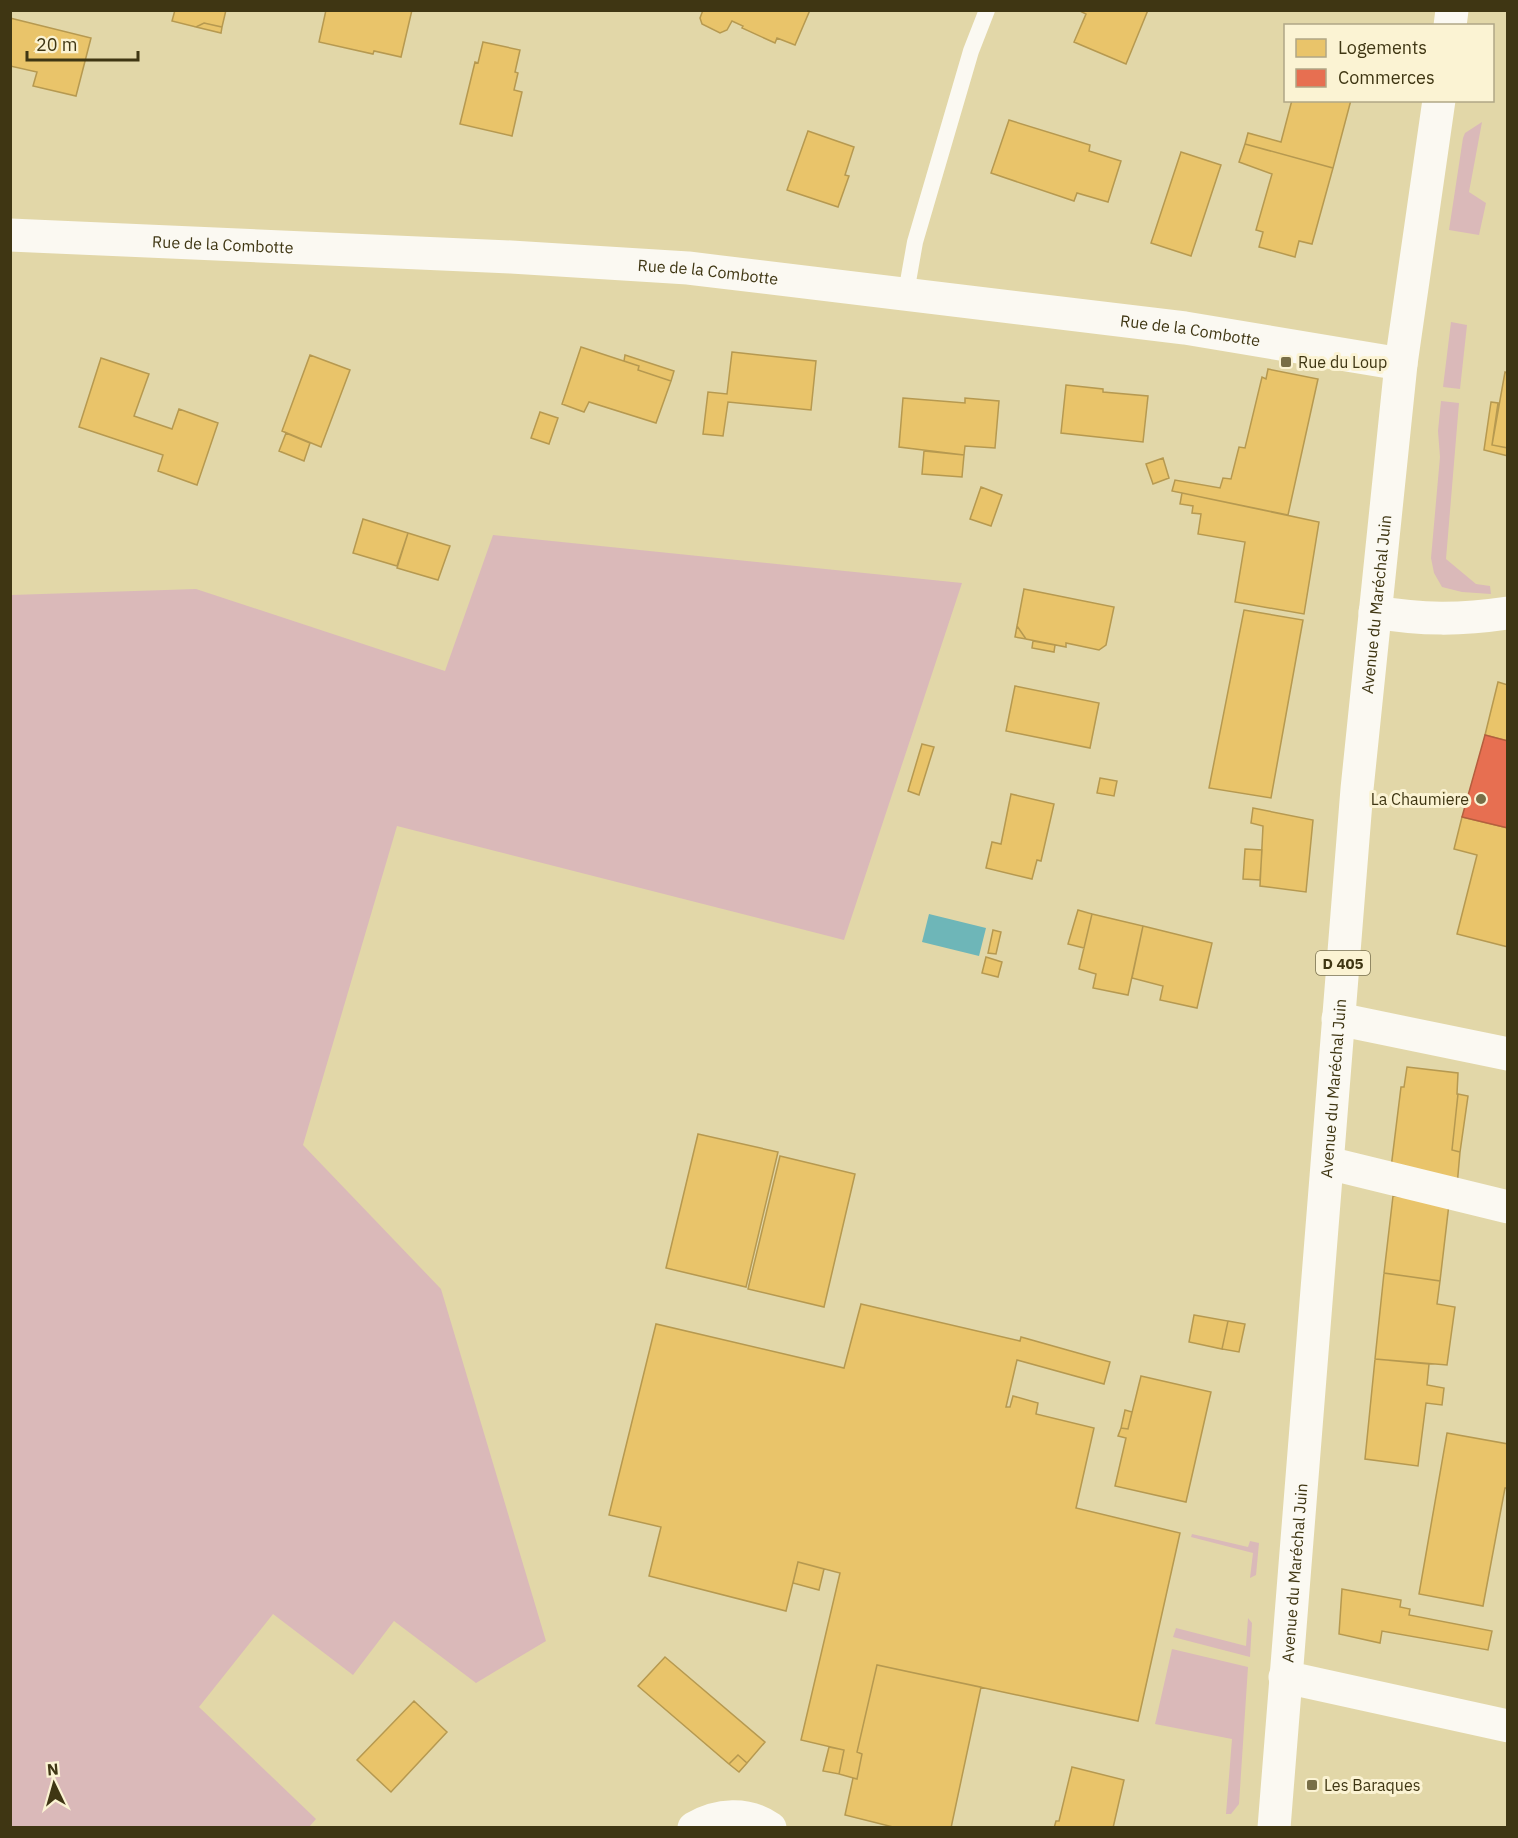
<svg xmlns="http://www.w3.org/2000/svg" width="1518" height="1838" font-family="'IBM Plex Sans',sans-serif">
  <rect width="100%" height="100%" fill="#e2d7a8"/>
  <path fill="#dab9b9" d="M 1482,122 L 1469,192 L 1486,203 L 1479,235 L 1449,230 L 1463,138 L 1465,133 Z
    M 1451,322 L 1467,325 L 1460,389 L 1443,387 Z
    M 1441,401 L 1459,403 L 1446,559 L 1476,584 L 1490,586 L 1491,594 L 1462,592 L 1442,587 L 1434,573 L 1431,558 L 1440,457 L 1438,431 Z
    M 493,535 L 962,583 L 844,940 L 397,826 L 303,1145 L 441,1289 L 546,1641 L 476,1683 L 394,1621 L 353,1675 L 273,1614 L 199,1707 L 316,1819 L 309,1827 L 11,1827 L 11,595 L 196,589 L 445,671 Z
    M 1192,1534 L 1248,1547 L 1250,1541 L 1259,1543 L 1256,1575 L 1250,1578 L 1253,1553 L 1191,1537 Z
    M 1248,1618 L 1252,1623 L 1250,1657 L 1173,1637 L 1176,1628 L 1246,1646 Z
    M 1172,1649 L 1248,1667 L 1239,1804 L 1231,1814 L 1226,1814 L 1232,1739 L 1155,1724 Z"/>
  <path fill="#6eb6b8" d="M 929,914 L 986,928 L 979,956 L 922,942 Z"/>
  <path fill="#e9c46a" stroke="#b69950" stroke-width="1.5" d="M 175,10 L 226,10 L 222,27 L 204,23 L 196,27 L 172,21 Z
    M 326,10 L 412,10 L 401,57 L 374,51 L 373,54 L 319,42 Z
    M 703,10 L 810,10 L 795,45 L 777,38 L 775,43 L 742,28 L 743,26 L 732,21 L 727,30 L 720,33 L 702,24 L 700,18 Z
    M 1078,10 L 1148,10 L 1126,64 L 1074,42 L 1086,14 Z
    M 10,18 L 91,38 L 76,96 L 33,86 L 37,72 L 10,66 Z
    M 204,23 L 222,27 L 221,33 L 196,27 Z
    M 483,42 L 520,50 L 515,72 L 518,73 L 514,90 L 522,92 L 512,136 L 460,124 L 475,62 L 478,63 Z
    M 1292,100 L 1351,100 L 1333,168 L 1245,144 L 1248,133 L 1281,142 Z
    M 1009,120 L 1090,145 L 1089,151 L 1121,161 L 1108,202 L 1077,193 L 1074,201 L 991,173 Z
    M 808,131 L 854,147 L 845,175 L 849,176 L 838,207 L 787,190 Z
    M 1245,144 L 1333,168 L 1312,244 L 1299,241 L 1295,257 L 1259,247 L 1263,232 L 1256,230 L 1272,174 L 1239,162 Z
    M 1181,152 L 1221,165 L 1191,256 L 1151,243 Z
    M 581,347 L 639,366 L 638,370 L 671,381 L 656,423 L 589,402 L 584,412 L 562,404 Z
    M 732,352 L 816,361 L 811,410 L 728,402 L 723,436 L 703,434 L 708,392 L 727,394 Z
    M 310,355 L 350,370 L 321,447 L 282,431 Z
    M 625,355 L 674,371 L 671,381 L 638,370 L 639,366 L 624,361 Z
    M 101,358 L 149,374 L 134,416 L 172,429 L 179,409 L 218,423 L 197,485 L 158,471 L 163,455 L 79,427 Z
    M 1268,369 L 1318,379 L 1288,515 L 1172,491 L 1175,480 L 1220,488 L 1223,478 L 1231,479 L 1239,447 L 1245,448 L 1262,377 L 1266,379 Z
    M 1505,372 L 1508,373 L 1508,448 L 1492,445 Z
    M 1066,385 L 1103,389 L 1103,392 L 1148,396 L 1143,442 L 1061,433 Z
    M 903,398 L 965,403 L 965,398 L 999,401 L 995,448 L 965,446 L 964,455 L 899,447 Z
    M 1491,402 L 1498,403 L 1492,445 L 1508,448 L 1508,456 L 1484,450 Z
    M 540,412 L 558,418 L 549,444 L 531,438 Z
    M 286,433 L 310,443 L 304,461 L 279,451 Z
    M 924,451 L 964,455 L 962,477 L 922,474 Z
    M 1163,458 L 1169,478 L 1153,484 L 1146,464 Z
    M 981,487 L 1002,495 L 991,526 L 970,519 Z
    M 1182,493 L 1319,522 L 1304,614 L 1235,602 L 1245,542 L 1198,534 L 1201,514 L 1192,513 L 1193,506 L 1180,504 Z
    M 363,519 L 408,533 L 397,566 L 353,553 Z
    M 408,533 L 450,546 L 438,580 L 397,568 Z
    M 1024,589 L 1114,607 L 1106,645 L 1099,650 L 1066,643 L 1066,647 L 1026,639 L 1017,626 Z
    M 1244,610 L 1303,620 L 1271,798 L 1209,788 Z
    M 1017,626 L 1026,639 L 1015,637 Z
    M 1033,641 L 1055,645 L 1054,652 L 1032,648 Z
    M 1498,682 L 1508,685 L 1508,741 L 1485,735 Z
    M 1015,686 L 1099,703 L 1090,748 L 1006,731 Z
    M 922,744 L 934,747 L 919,795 L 908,791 Z
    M 1100,778 L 1117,781 L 1114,796 L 1097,793 Z
    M 1011,794 L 1054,804 L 1041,861 L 1037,860 L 1032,879 L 986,868 L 992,842 L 1001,844 Z
    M 1253,808 L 1313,820 L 1306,892 L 1260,886 L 1263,826 L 1251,823 Z
    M 1462,817 L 1508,828 L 1508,947 L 1457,934 L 1477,855 L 1454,849 Z
    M 1245,849 L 1262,850 L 1260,880 L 1243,879 Z
    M 1078,910 L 1092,914 L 1084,948 L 1068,944 Z
    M 1092,914 L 1143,926 L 1128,995 L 1093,988 L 1096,974 L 1079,969 Z
    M 1143,926 L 1212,943 L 1197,1008 L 1160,1000 L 1163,986 L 1132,978 Z
    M 993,930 L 1001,932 L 996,954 L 988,953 Z
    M 986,957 L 1002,962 L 998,977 L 982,973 Z
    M 1407,1067 L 1458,1073 L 1457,1094 L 1458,1094 L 1452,1150 L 1460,1152 L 1457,1186 L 1391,1168 L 1401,1087 L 1404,1087 Z
    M 1458,1094 L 1468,1096 L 1460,1152 L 1452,1150 Z
    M 698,1134 L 778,1152 L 746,1287 L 666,1268 Z
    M 780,1156 L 855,1174 L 824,1307 L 748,1289 Z
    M 1393,1196 L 1430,1199 L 1449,1204 L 1440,1281 L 1384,1273 Z
    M 1384,1273 L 1440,1281 L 1437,1304 L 1455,1307 L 1447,1365 L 1375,1359 Z
    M 861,1304 L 1020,1341 L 1021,1337 L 1110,1362 L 1104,1384 L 1017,1360 L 1006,1407 L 1010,1407 L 1013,1396 L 1038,1403 L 1036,1414 L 1094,1428 L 1076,1508 L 1180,1533 L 1138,1721 L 877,1665 L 857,1752 L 862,1754 L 857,1779 L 839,1774 L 844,1750 L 801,1740 L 840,1573 L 798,1562 L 786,1611 L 649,1576 L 661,1527 L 609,1515 L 656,1324 L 844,1368 Z
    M 1194,1315 L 1228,1321 L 1222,1349 L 1189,1342 Z
    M 1228,1321 L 1245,1324 L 1239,1352 L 1222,1349 Z
    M 1375,1359 L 1429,1364 L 1427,1385 L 1444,1388 L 1442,1405 L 1426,1403 L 1418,1466 L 1365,1459 Z
    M 1141,1376 L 1211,1392 L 1186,1502 L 1115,1486 L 1126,1438 L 1118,1436 L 1121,1428 L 1128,1429 Z
    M 1125,1410 L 1132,1412 L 1128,1429 L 1121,1428 Z
    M 1447,1433 L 1508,1444 L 1508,1488 L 1505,1488 L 1483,1606 L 1419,1594 Z
    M 798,1562 L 824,1569 L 819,1590 L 793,1583 Z
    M 1342,1589 L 1401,1600 L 1400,1607 L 1410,1609 L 1409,1615 L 1492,1631 L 1488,1650 L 1382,1631 L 1380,1643 L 1339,1634 Z
    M 665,1657 L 765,1742 L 747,1763 L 738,1755 L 729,1764 L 638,1686 Z
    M 877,1665 L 981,1687 L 951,1828 L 897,1828 L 845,1815 L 853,1778 L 857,1779 L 862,1754 L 857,1752 Z
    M 414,1701 L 447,1732 L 391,1792 L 357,1760 Z
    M 829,1747 L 844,1750 L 839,1774 L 823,1771 Z
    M 738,1755 L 747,1763 L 739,1772 L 729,1764 Z
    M 1072,1767 L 1124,1780 L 1113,1828 L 1054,1828 L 1056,1821 L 1059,1821 Z"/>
  <path fill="#e76f51" stroke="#b55e3e" stroke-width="1.5" d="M 1485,735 L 1508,741 L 1508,828 L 1462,817 Z"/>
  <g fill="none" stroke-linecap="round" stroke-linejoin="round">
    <path stroke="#fbf9f2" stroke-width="16" d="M 906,293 L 915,242 L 971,51 L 987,10"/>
    <g stroke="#fbf9f2" stroke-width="33">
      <path id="s1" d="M 10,235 L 511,257 L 688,268 L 1185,328 L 1401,364"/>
      <path d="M 1375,612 C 1422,620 1460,620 1508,613"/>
      <path d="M 1338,1019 L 1508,1054"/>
      <path d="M 1328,1163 L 1508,1207"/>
      <path d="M 1285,1677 L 1508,1726"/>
      <path d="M 694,1828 C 718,1814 747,1812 770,1828"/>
    </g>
    <g stroke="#fbf9f2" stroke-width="33">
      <path d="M 1450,26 L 1452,10"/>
      <path id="s2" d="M 1274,1828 L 1357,789 L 1401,364 L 1439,100"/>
    </g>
  </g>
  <g fill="#786e47" stroke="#fbf3d3" stroke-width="2">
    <rect x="1280" y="356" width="12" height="12" rx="3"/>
    <circle cx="1481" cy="799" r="6"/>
    <rect x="1306" y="1779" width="12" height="12" rx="3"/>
  </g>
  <g text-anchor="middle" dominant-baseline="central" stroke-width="6" stroke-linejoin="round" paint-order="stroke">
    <rect fill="#fbf3d3" stroke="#776f4d" stroke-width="1.5" x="1316" y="951" width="54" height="24" rx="4.5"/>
    <g font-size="15" font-weight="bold" fill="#3f3613">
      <text x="1343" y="963">D 405</text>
    </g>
    <g font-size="16" fill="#3f3613" stroke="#fbf3d3">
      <text stroke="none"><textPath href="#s1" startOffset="213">Rue de la Combotte</textPath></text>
      <text stroke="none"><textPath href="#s1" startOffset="699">Rue de la Combotte</textPath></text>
      <text stroke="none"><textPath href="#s1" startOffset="1185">Rue de la Combotte</textPath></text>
      <text stroke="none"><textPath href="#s2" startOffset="1228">Avenue du Maréchal Juin</textPath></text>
      <text stroke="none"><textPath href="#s2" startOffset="742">Avenue du Maréchal Juin</textPath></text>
      <text stroke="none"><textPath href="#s2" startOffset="256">Avenue du Maréchal Juin</textPath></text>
    </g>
    <g font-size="16" fill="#3f3613" stroke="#fbf3d3" text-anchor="start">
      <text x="1298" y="362">Rue du Loup</text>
      <text x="1469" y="799" text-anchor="end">La Chaumiere</text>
      <text x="1324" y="1785">Les Baraques</text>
    </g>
  </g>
  <rect width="1518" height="1838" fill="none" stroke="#3f3613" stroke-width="24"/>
  <rect x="1284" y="24" width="210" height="78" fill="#fbf3d3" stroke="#b0a786" stroke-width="1.5"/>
  <rect x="1296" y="39" width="30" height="18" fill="#e9c46a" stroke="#b0a786" stroke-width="1.5"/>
  <text x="1338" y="54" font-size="18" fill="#3f3613">Logements</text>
  <rect x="1296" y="69" width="30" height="18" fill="#e76f51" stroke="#b0a786" stroke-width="1.5"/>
  <text x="1338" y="84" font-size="18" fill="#3f3613">Commerces</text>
  <g transform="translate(54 1784) rotate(355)" stroke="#fbf3d3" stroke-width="4.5" paint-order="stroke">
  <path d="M0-4.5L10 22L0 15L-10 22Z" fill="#3f3613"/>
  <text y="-9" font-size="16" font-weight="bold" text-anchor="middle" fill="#3f3613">N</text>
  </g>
  <path d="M27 51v9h111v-9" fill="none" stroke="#3f3613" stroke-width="3"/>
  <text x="36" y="51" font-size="18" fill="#3f3613" stroke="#fbf3d3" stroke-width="4.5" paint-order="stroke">20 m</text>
</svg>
